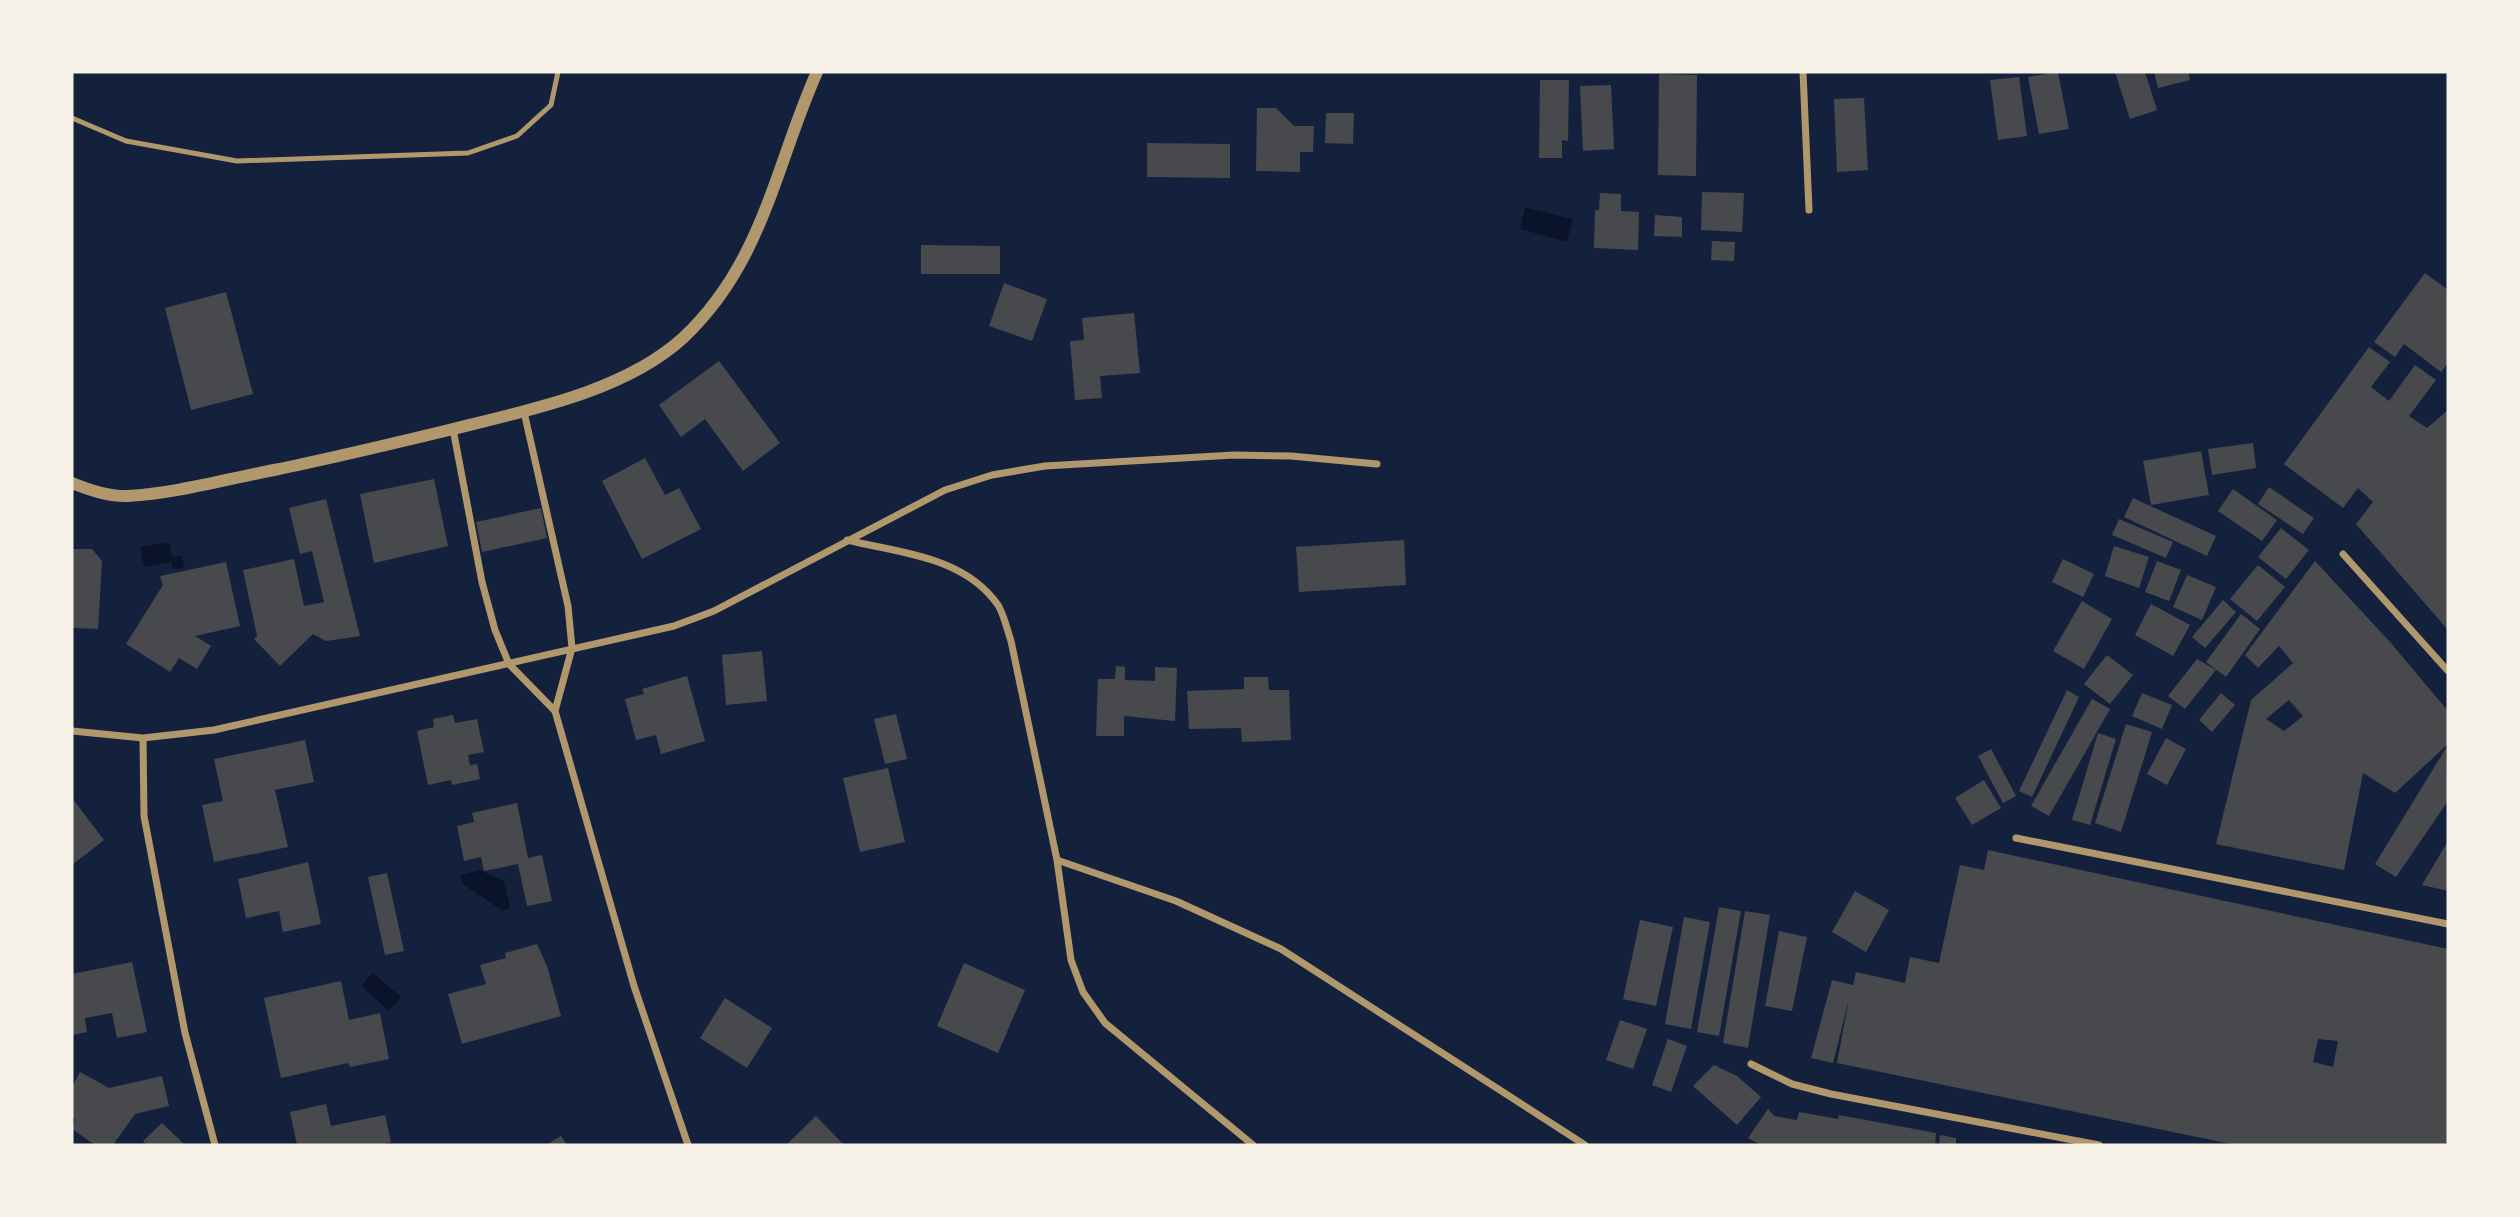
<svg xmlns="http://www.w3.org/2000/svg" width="2520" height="1217" font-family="'Fira Sans',sans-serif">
  <rect width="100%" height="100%" fill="#14213d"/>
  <path fill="#0b132b" d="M 1525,207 L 1573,219 L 1567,242 L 1520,229 Z
    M 169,542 L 172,557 L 182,556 L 184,568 L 173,569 L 171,562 L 144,567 L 140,547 Z
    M 480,870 L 504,881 L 510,907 L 503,911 L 464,885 L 460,875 Z
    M 373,973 L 401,997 L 389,1011 L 361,986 Z"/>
  <path fill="#48494c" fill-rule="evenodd" d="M 2058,72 L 2069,129 L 2039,134 L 2028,77 Z
    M 2115,72 L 2145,72 L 2157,110 L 2130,119 Z
    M 2154,72 L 2188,72 L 2190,80 L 2158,88 Z
    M 1659,74 L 1697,75 L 1696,176 L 1658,175 Z
    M 2019,77 L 2027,136 L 1998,140 L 1990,80 Z
    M 1540,80 L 1569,80 L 1568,141 L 1562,140 L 1562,158 L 1539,158 Z
    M 1611,85 L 1614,149 L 1583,151 L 1580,86 Z
    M 1864,98 L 1868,170 L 1837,172 L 1834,99 Z
    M 1257,108 L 1276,108 L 1294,126 L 1314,126 L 1313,152 L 1300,152 L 1300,172 L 1256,171 Z
    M 1326,113 L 1354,113 L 1353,144 L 1325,143 Z
    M 1147,143 L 1230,144 L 1230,178 L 1147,177 Z
    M 1702,192 L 1744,193 L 1742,232 L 1701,230 Z
    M 1600,193 L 1621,194 L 1621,211 L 1639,212 L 1638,250 L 1594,248 L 1595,210 L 1599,210 Z
    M 1655,215 L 1682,217 L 1682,237 L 1654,236 Z
    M 1712,241 L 1735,242 L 1734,261 L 1711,260 Z
    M 921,245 L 1000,246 L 1000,274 L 921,274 Z
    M 2425,273 L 2448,290 L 2448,363 L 2441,372 L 2404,344 L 2395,357 L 2374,342 Z
    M 1004,283 L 1047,299 L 1032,341 L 989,326 Z
    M 226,292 L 253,394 L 191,410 L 165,308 Z
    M 1134,313 L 1140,373 L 1100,376 L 1102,398 L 1075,400 L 1070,341 L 1084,340 L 1082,318 Z
    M 2369,347 L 2390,362 L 2371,387 L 2389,401 L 2415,365 L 2436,380 L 2409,416 L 2427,428 L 2448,410 L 2448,630 L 2356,524 L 2373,502 L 2358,488 L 2343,508 L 2284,464 Z
    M 719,361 L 780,443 L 743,471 L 705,419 L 681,437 L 659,405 Z
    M 2253,443 L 2256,468 L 2212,475 L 2208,449 Z
    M 2201,451 L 2209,495 L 2151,505 L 2143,461 Z
    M 645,458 L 665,495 L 679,488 L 701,529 L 642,559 L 602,481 Z
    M 434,479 L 448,546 L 374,563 L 360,494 Z
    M 2269,487 L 2314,518 L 2303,534 L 2258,504 Z
    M 2233,489 L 2277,520 L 2262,541 L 2218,511 Z
    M 2133,498 L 2216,536 L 2207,556 L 2124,517 Z
    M 326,499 L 360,636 L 326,641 L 313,634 L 280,666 L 254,639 L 257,636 L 243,570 L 294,559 L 304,606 L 324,602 L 312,551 L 300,554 L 289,508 Z
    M 541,508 L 547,538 L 482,552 L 476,522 Z
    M 2119,519 L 2173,542 L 2166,558 L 2112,535 Z
    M 2281,528 L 2309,550 L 2286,579 L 2258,557 Z
    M 1404,540 L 1406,585 L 1299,592 L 1296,547 Z
    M 2114,546 L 2149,557 L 2139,588 L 2105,576 Z
    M 72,549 L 92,549 L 102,561 L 98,629 L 72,628 Z
    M 2063,559 L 2094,574 L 2083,597 L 2052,582 Z
    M 2157,561 L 2181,570 L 2169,601 L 2145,592 Z
    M 2315,561 L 2390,642 L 2448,711 L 2448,744 L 2395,793 L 2363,773 L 2344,870 L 2216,844 L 2251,700 L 2293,663 L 2279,646 L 2258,668 L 2245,655 ZM 2289,700 L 2303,716 L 2284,731 L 2266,719 Z
    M 226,562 L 240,626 L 195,636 L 211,646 L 197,669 L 179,658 L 170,672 L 126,644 L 163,585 L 160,576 Z
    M 2258,565 L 2285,587 L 2257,621 L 2230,599 Z
    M 2187,575 L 2216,587 L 2202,620 L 2173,607 Z
    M 2223,600 L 2236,612 L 2205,648 L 2192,637 Z
    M 2082,601 L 2112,619 L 2084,669 L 2053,651 Z
    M 2151,604 L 2190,625 L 2173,656 L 2135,635 Z
    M 2241,614 L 2260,629 L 2226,677 L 2206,662 Z
    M 762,651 L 767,701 L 726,705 L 722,655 Z
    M 2107,655 L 2133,675 L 2110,704 L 2084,684 Z
    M 2197,659 L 2216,670 L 2185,709 L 2168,696 Z
    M 1116,666 L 1125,667 L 1125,680 L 1155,681 L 1155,667 L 1177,668 L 1175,721 L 1124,716 L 1124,736 L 1096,736 L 1098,679 L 1115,679 Z
    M 687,676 L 705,741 L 661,754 L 656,735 L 636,740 L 625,699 L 644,694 L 642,689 Z
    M 1244,677 L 1268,677 L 1269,690 L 1289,690 L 1291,740 L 1242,742 L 1241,728 L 1189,729 L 1187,691 L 1244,689 Z
    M 2067,690 L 2079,697 L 2032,797 L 2019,791 Z
    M 2142,693 L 2172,705 L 2162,729 L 2132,716 Z
    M 2221,693 L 2235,705 L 2212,732 L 2199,720 Z
    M 2092,699 L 2110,709 L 2049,816 L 2031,806 Z
    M 896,714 L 907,759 L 885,764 L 874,719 Z
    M 453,715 L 455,723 L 477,719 L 484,752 L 468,755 L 470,765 L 477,764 L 480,779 L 452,785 L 451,780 L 428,785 L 417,731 L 434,727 L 433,719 Z
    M 2126,724 L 2152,732 L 2121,832 L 2095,823 Z
    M 2098,733 L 2116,739 L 2090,825 L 2072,820 Z
    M 2166,738 L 2186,749 L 2167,785 L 2147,774 Z
    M 305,740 L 314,782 L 275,790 L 288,847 L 214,862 L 202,805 L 223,801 L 214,759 Z
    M 2446,748 L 2448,801 L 2396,877 L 2375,864 Z
    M 1991,749 L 2016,796 L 2003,803 L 1978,756 Z
    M 888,768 L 905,842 L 860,852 L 843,778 Z
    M 1984,780 L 2001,808 L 1972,825 L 1955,798 Z
    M 72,798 L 104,840 L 72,865 Z
    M 517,803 L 528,858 L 542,855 L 552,901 L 527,906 L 518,864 L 484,871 L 481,857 L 464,861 L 457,826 L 474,822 L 472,813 Z
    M 2448,841 L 2448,891 L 2422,885 Z
    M 1988,850 L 2448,949 L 2448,1145 L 2236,1145 L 1837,1063 L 1849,999 L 1833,1063 L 1811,1058 L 1832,980 L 1853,985 L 1856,972 L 1905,983 L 1910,957 L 1939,963 L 1960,865 L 1984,870 ZM 2318,1039 L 2338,1041 L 2333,1067 L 2313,1062 Z
    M 308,862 L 321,924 L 283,932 L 279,911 L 246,918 L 238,879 Z
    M 387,873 L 404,951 L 385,955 L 368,877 Z
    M 1855,891 L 1889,910 L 1866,952 L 1832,932 Z
    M 1719,907 L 1741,911 L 1719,1036 L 1697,1032 Z
    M 1745,911 L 1770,915 L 1748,1048 L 1723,1043 Z
    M 1684,917 L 1710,922 L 1691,1029 L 1665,1024 Z
    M 1640,920 L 1673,927 L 1656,1006 L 1623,999 Z
    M 1779,931 L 1807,937 L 1792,1011 L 1765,1006 Z
    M 537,944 L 547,966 L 561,1016 L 462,1044 L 448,994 L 486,984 L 480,965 L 506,958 L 505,953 Z
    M 132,962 L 147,1032 L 117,1038 L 112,1013 L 85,1018 L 87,1032 L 72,1035 L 72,974 Z
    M 964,963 L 1025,990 L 998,1053 L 937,1026 Z
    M 341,981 L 349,1020 L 380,1013 L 389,1059 L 350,1067 L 348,1063 L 281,1078 L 264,998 Z
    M 725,998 L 772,1028 L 747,1068 L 700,1038 Z
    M 1620,1020 L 1647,1029 L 1633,1069 L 1606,1060 Z
    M 1668,1039 L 1687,1046 L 1671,1092 L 1652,1085 Z
    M 1714,1065 L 1737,1076 L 1761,1097 L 1737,1125 L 1693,1086 Z
    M 80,1072 L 109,1088 L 162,1076 L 169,1106 L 135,1114 L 113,1145 L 95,1145 L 72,1129 L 75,1119 L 72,1118 L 72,1087 Z
    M 326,1104 L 331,1126 L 385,1115 L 391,1142 L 380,1145 L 297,1145 L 290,1112 Z
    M 1768,1109 L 1774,1116 L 1797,1120 L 1799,1112 L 1838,1119 L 1839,1115 L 1936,1133 L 1935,1145 L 1761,1145 L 1748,1138 Z
    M 816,1116 L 844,1145 L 786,1145 Z
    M 162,1123 L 185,1145 L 147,1145 L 143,1141 Z
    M 1940,1135 L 1956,1138 L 1956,1145 L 1939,1145 Z
    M 561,1136 L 567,1145 L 546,1145 Z"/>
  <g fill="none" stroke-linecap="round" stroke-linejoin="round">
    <path stroke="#b1986c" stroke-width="5" d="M 72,118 L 126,141 L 237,161 L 468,153 L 517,136 L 551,105 L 558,72"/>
    <path stroke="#b1986c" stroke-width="7" d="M 1803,72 L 1809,210
      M 524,412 L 568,606 L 572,648 L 555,711
      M 453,429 L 482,582 L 495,630 L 509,664 L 555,711 L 634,986 L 688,1145
      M 847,540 C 900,553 964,556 998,605 C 1004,615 1007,629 1011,641 L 1057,860 L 1071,960 L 1083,992 L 1105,1023 L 1253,1145
      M 2343,554 L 2448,671
      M 72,731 L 143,738 L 214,730 L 674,626 L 714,611 L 945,490 L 992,475 L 1045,466 L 1234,455 L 1291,456 L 1377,464
      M 143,738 L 144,816 L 185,1033 L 215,1145
      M 2016,838 L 2448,924
      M 1057,860 L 1176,901 L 1281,949 L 1585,1145
      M 1751,1064 L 1792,1084 L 1831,1094 L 2099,1145"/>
    <path stroke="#b1986c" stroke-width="12" d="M 72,483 C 89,490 109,497 128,496 C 177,493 226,479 274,470 C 333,458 391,444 449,430 C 525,411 624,392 683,338 C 763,263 775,166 817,72"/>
  </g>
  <rect width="2520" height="1217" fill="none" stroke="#f6f1e7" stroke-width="147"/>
</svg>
